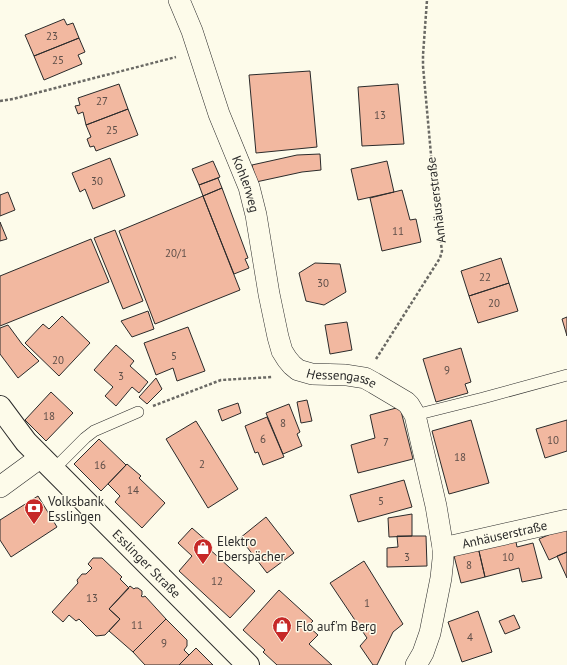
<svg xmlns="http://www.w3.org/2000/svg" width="567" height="665" font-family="'PT Sans',sans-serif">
  <rect width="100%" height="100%" fill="#fdfbea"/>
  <path fill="#f2b8a0" stroke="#2b2b2b" d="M 64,19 L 67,25 L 73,23 L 79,38 L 34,56 L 25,35 Z
    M 79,38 L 85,52 L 78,55 L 82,64 L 44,80 L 34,56 Z
    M 310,71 L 317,147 L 256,153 L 249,75 Z
    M 119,84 L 128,109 L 86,125 L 83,112 L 78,114 L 75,106 L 80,105 L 78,98 Z
    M 398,84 L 404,144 L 362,146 L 358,87 Z
    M 128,109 L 138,135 L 96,151 L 94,146 L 90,147 L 87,139 L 91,137 L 86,125 Z
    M 320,154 L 321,170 L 302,172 L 256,182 L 252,165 L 297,155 Z
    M 110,158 L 125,196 L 93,209 L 85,189 L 80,192 L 72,173 Z
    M 213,161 L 220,177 L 199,185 L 192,169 Z
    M 387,161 L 394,192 L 358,200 L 351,169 Z
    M 218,178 L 222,188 L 203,196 L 199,185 Z
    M 222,188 L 248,258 L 245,259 L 249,268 L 234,274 L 203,196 Z
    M 402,190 L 410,220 L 416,219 L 421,242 L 382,251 L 370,198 Z
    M 8,192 L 15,210 L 0,216 L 0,195 Z
    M 203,196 L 240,290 L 155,324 L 119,231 Z
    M 0,222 L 7,239 L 0,241 Z
    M 115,230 L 143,301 L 123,309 L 94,238 Z
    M 91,239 L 109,282 L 0,326 L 0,276 Z
    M 501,258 L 509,283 L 469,296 L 461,271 Z
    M 315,263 L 340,264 L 346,292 L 324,305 L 306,301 L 299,273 Z
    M 509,283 L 518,311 L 478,323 L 469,296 Z
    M 148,311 L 154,329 L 132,337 L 121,321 Z
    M 62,316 L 90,343 L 59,376 L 25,343 L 43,324 L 49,329 Z
    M 567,317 L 567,336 L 562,319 Z
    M 347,322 L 352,350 L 330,354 L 325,325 Z
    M 8,325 L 22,344 L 39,361 L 18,378 L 0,354 L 0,328 Z
    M 188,327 L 205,371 L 177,381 L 173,368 L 156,375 L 144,343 Z
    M 116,345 L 134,361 L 130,366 L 148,382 L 139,393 L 132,387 L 116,406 L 105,396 L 113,387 L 94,370 Z
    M 461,348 L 471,382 L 465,384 L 468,393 L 436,402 L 423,359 Z
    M 156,378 L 162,389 L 147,404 L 139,397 Z
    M 51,392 L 73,413 L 46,441 L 25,420 Z
    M 307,400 L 312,421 L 301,423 L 297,402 Z
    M 238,403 L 241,413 L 222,421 L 218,410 Z
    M 289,404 L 300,432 L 297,434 L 302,446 L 283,454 L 266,413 Z
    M 400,407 L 413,459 L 358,473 L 351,445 L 375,438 L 370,415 Z
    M 267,417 L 284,457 L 263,465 L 258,452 L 255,453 L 245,426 Z
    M 471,420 L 489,483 L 449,494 L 432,431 Z
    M 567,420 L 567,451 L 545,458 L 536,429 Z
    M 196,421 L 238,489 L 208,508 L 166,439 Z
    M 99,439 L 126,465 L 101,491 L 74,464 Z
    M 127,464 L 141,476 L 139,478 L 165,503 L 142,528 L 115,502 L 120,496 L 108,484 Z
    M 404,480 L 412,507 L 358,522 L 350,495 Z
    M 38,496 L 57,527 L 11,557 L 0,540 L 0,520 Z
    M 412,514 L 412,536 L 389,537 L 388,518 Z
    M 266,517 L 294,553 L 267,573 L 240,538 Z
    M 567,527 L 567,552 L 549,560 L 539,539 Z
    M 192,528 L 208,542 L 205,545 L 255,591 L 230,618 L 179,571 L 192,556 L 178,543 Z
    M 397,536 L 426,536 L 427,566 L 387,567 L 387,548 L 398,547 Z
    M 515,537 L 517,547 L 533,543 L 542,578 L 522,582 L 519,568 L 485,577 L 478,547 Z
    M 478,547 L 485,577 L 461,583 L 453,552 Z
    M 567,552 L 567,578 L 557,556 Z
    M 93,558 L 102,558 L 122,577 L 120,579 L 129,588 L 109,609 L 120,619 L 105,635 L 96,636 L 79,619 L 76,621 L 69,615 L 63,622 L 52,612 L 78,583 L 77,580 L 82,574 L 86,574 L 92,568 L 88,564 Z
    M 364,561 L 403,624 L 393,632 L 377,665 L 373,665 L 360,646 L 367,638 L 330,583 Z
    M 130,586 L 134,589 L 135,588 L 138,588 L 142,591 L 142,595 L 141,596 L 143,597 L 145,596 L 166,619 L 133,652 L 109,631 L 120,619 L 109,609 Z
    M 279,590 L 313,621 L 308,626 L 318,635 L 309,644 L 332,665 L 277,665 L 263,652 L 265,650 L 243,630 Z
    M 478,611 L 492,652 L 462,662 L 448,622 Z
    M 514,615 L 520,628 L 505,634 L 499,621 Z
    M 166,619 L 187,640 L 187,646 L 184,650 L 189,655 L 179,665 L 145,665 L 133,652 Z
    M 196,648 L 213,665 L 179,665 Z"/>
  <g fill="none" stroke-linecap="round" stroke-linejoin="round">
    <g stroke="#2b2b2b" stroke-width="12">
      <path id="lane" d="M 415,415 L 483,398 L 567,375
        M 54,469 L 85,438 L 94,431 L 138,412"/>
    </g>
    <g stroke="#2b2b2b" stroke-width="22">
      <g id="street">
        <path id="s1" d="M 179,0 L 192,31 L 219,114 L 249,187 L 256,215 L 269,294 L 278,337 L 282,351 L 287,359 L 292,365 L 298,370 L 312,374 L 346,375 L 365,378 L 374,383 L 406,402 L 409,405 L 415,415 L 436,506 L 443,548 L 443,559 L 441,578 L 430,633 L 423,653 L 416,665"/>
        <path d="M 0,487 L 41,457"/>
        <path id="s2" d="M 443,548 L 567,520"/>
      </g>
    </g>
    <g stroke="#2b2b2b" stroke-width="24">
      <g id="secondary">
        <path id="s3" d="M 0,407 L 26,442 L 248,665"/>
      </g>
    </g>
    <path stroke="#6a6964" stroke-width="2.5" stroke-dasharray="3 2" stroke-linecap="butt" d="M 0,101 L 13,99 L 176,57
      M 376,359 L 440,258 L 442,251 L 435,199 L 423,66 L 423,55 L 427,0
      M 153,406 L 221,380 L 273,377"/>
    <use href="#lane" stroke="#fdfbea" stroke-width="11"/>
    <use href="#street" stroke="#fdfbea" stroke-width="21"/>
    <use href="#secondary" stroke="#fdfbea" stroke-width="22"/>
  </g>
  <defs>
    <g id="bank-pin" transform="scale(1)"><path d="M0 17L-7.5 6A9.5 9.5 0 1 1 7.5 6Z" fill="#c62828" stroke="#fdfbea"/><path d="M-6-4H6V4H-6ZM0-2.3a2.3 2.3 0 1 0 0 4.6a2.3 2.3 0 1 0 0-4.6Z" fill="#fff"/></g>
    <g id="shop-pin" transform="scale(1)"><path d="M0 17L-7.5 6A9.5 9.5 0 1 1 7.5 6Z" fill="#c62828" stroke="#fdfbea"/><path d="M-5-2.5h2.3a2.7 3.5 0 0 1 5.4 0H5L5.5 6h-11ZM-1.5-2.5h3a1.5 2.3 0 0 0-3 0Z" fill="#fff"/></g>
  </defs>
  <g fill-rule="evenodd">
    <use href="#bank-pin" x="34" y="508"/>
    <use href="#shop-pin" x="203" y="548"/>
    <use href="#shop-pin" x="282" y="626"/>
  </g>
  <g text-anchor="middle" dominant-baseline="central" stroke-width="3" stroke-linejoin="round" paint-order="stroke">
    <g font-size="11" fill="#5d4e48">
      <text x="52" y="36">23</text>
      <text x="58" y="60">25</text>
      <text x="102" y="101">27</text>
      <text x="380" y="115">13</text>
      <text x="112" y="130">25</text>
      <text x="97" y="181">30</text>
      <text x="398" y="231">11</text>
      <text x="176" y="253">20/1</text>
      <text x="485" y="277">22</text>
      <text x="323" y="283">30</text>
      <text x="494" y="303">20</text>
      <text x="174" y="356">5</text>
      <text x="58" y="360">20</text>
      <text x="447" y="370">9</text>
      <text x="121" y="376">3</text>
      <text x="49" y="416">18</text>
      <text x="283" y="423">8</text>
      <text x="263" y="439">6</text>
      <text x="553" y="440">10</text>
      <text x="386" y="442">7</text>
      <text x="460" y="457">18</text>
      <text x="202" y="464">2</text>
      <text x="100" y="465">16</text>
      <text x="133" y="490">14</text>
      <text x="381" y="501">5</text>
      <text x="407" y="557">3</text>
      <text x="508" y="557">10</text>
      <text x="469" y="565">8</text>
      <text x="217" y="581">12</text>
      <text x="92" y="598">13</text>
      <text x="367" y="603">1</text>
      <text x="137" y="625">11</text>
      <text x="470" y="637">4</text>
      <text x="164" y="643">9</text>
    </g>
    <g font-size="13" fill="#2b2b2b" stroke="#fdfbea">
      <text stroke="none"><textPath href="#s1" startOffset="196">Kohlerweg</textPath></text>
      <text transform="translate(436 200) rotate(-97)">Anhäuserstraße</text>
      <text stroke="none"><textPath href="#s1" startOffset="437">Hessengasse</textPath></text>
      <text stroke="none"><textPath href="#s2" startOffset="63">Anhäuserstraße</textPath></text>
      <text stroke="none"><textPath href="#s3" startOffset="215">Esslinger Straße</textPath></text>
    </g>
    <g font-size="13" fill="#2b2b2b" stroke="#fdfbea" text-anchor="start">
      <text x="48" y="501">Volksbank<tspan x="48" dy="15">Esslingen</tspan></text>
      <text x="217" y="541">Elektro<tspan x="217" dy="15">Eberspächer</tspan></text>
      <text x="296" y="626">Flo auf'm Berg</text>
    </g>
  </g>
</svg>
